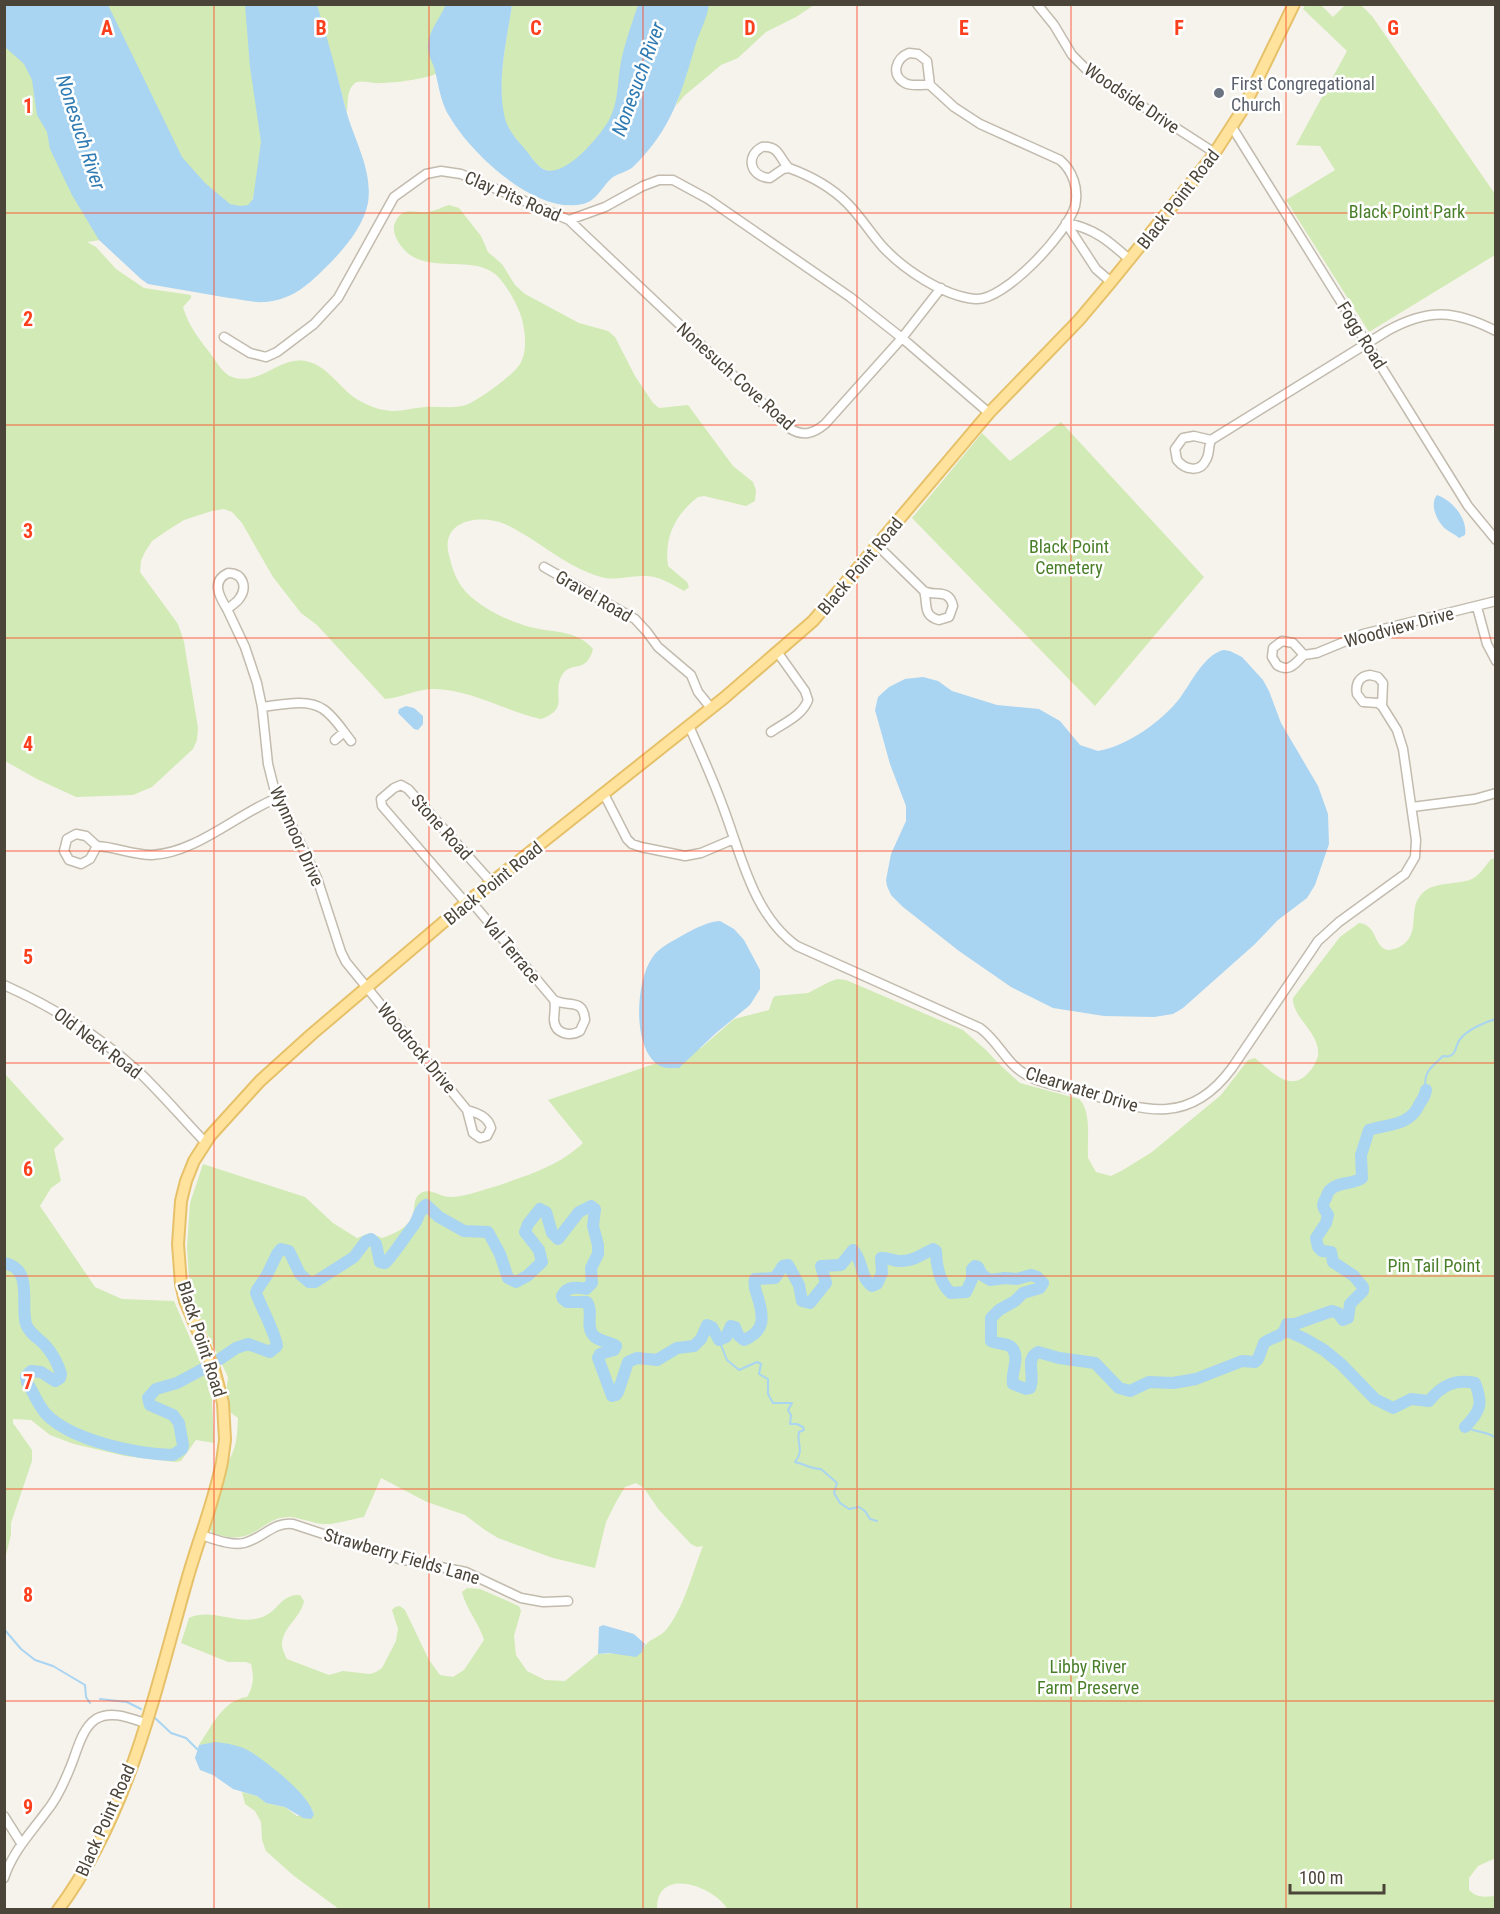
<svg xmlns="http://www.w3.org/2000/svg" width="1500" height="1914" font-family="'Roboto Condensed',sans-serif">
  <rect width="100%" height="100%" fill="#f6f3ec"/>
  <path fill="#d2eab5" d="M 105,5 L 248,5 C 250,31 253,57 256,83 C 259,120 269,173 249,206 L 243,208 L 230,204 L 213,193 L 182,160 Z
    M 313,5 L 451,5 L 438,73 C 426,79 395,83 381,83 C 374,84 363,80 357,82 C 346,87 348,104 347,113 L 339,83 Z
    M 512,5 L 642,5 C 636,25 629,45 624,66 C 620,81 619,100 613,115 C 604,132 572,172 551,171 C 540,171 533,159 527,152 C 520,143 509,133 505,122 C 495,91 507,37 512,5 Z
    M 706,5 L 814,5 L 796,17 L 766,32 L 738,58 L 721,65 L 684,96 L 676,106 Z
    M 1305,5 L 1321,5 L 1333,17 L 1345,5 L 1361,5 L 1372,16 L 1495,194 L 1495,255 L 1369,332 L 1286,200 L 1335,170 L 1320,146 L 1296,145 L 1347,51 L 1303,9 Z
    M 4,44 L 20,54 L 32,76 L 47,127 L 100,240 L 87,242 L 96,247 L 116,269 L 144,288 L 191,295 L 191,298 L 183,307 C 188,325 199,339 210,353 C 216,361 223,374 232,377 C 261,387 281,353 309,362 C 328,367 339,387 355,398 C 363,403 375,409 385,410 C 398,413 411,408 425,407 C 438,406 454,409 466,405 C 477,401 510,377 517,368 C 527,357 526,338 523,324 C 521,310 506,283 495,274 C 470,253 420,278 399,243 C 396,238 393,232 394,226 C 395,221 400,213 405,212 C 412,210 420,213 428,212 C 435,211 442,207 449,205 L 459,208 L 481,236 L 488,252 L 502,264 L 515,285 L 525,294 L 579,323 L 608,331 L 615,337 L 635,376 L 653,403 L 659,408 L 688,405 L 733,466 L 753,482 L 756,490 L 755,501 L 746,506 L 704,496 L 698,497 C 675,515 664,537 668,566 L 687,582 L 689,587 L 684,591 C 670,583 658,575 642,576 C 627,576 615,581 601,577 C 566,567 541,542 509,526 C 485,513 439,518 449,555 C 452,568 456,581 466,592 C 481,608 508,621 530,627 C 552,633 576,629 593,649 C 586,675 571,660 562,675 C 551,694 571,708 541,719 C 505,711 472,690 435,689 C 417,688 402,698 385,699 L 317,625 L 301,613 L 273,577 L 242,523 L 232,512 L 224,509 L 212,511 L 184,520 L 168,530 L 152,541 L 145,552 L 141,561 L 140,572 L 178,624 L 184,642 L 198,728 L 197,740 L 193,749 L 152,787 L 133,795 L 76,797 L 37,779 L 5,761 Z
    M 1061,422 L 1204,577 L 1095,706 L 912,518 L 982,433 L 1010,461 Z
    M 1491,859 L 1495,859 L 1496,1858 L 1478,1866 L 1469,1878 L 1469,1890 C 1477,1898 1484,1897 1495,1896 L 1495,1909 L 728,1910 C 714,1885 656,1866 657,1909 L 339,1909 L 294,1876 L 266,1851 L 262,1840 L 261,1822 L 255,1811 L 245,1804 L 242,1792 L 257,1796 L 266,1803 L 285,1807 L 297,1816 L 314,1815 L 313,1811 C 306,1797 263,1757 249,1752 C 234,1746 215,1742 199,1745 C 212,1726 223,1700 247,1697 C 254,1685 254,1677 251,1664 L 246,1662 L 228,1662 L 181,1643 L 189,1618 C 210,1608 233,1623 255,1619 C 279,1615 278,1594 300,1595 L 304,1601 C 301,1618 282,1627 282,1645 C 282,1649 285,1655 287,1659 L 329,1675 L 343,1671 L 370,1674 L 376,1672 L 382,1668 L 396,1641 L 398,1629 L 392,1610 L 395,1607 L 400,1606 L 405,1610 L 429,1660 L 440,1675 L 453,1677 L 464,1670 L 484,1640 C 479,1623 466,1609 462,1592 L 467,1588 L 480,1589 L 519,1606 L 521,1611 L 514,1636 L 516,1655 L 527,1671 L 545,1680 L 565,1681 L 598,1654 L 642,1652 C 647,1638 656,1640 665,1631 C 683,1611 693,1571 703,1546 L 697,1547 L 691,1544 L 659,1510 L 644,1488 L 636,1483 L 625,1487 L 616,1502 L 606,1522 L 595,1568 L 553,1558 L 498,1538 L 485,1530 L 465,1515 L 427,1502 L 381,1478 L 364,1517 C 352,1519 334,1525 323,1524 C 312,1523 301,1518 291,1517 C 259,1516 258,1549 212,1533 L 210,1529 L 227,1464 C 237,1447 237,1437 238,1418 L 230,1412 L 226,1393 L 228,1377 L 194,1306 L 189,1279 L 187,1247 L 190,1203 L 203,1164 L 305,1197 L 333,1223 L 357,1238 L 370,1233 L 382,1238 C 393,1234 407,1229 412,1217 C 416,1209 412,1198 421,1193 C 431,1187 441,1198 452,1197 C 467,1196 482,1190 497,1186 C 528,1175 559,1166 583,1143 L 548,1100 L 701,1048 L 734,1019 L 769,1010 L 773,998 L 775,996 L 808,993 L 829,982 L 837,979 L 846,980 L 963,1030 L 986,1050 L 998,1063 L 1020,1083 L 1079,1099 C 1092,1111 1087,1140 1088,1158 L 1096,1172 L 1111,1176 L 1123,1170 L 1152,1152 L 1221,1095 L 1248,1060 L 1255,1058 C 1271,1071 1291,1094 1309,1072 C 1313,1068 1316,1062 1318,1056 C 1321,1033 1292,1018 1293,998 L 1340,937 L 1359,923 C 1378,925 1373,947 1388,950 C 1392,950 1398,948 1401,946 C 1421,934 1408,911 1420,896 C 1432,880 1455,886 1472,879 C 1480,875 1486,865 1491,859 Z
    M 5,1074 L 64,1139 L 54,1149 L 61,1181 L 51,1188 L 40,1206 L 95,1287 L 122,1299 L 174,1301 L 211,1387 L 208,1389 L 212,1399 L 214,1443 L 196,1440 L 181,1461 L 175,1462 L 125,1456 L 74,1444 L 50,1435 L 31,1420 L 13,1419 L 13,1423 L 32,1450 L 32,1461 L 11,1523 L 11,1535 L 5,1559 Z"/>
  <path fill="#a9d4f2" d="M 5,4 L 108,5 L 182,157 L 205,183 L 230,204 L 240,206 L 248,205 L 253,199 L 261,142 L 250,67 L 245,5 L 317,5 C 328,39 337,75 346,110 C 354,140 373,170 368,203 C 363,228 341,253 323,270 C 306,287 290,300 265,302 C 253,303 240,299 229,298 C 202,293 175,289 148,284 L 141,279 L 99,240 L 72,195 L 50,149 L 47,132 L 37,115 L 32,80 L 24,64 L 5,47 Z
    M 446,4 L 512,5 C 507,40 497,78 504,114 C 506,128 516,139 525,149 C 530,155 536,165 543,169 C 564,180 600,136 609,120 C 619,102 617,81 621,62 C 625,42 632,23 638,5 L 709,5 C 707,18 700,31 696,43 C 681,94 672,129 633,167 C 627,172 619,173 613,177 C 602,186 597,201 583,204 C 536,215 473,155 451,119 C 440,103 439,85 434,67 C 432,62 429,56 428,50 C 427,32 439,21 446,4 Z
    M 1437,495 C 1452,500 1468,519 1465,535 L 1459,538 C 1455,534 1451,533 1447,530 C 1437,523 1429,504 1437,495 Z
    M 1223,650 L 1230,651 L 1242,657 L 1263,680 L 1269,691 L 1281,723 L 1318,786 L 1328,814 L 1329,844 L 1315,885 L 1307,898 L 1278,920 L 1255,944 L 1183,1008 L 1173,1014 L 1154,1017 L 1104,1016 L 1053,1008 L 1011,987 L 959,951 L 903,907 L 891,895 L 887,886 L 886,880 L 891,854 L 906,821 L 906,806 L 890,764 L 875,710 L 878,697 L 889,687 L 905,679 L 923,677 L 938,681 L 952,691 L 997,705 L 1039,709 L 1060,721 L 1080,745 L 1098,751 C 1128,746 1162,721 1180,698 C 1191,683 1204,655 1223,650 Z
    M 406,706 L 414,708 L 423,716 L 423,724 L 418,730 L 414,729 L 398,713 L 399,709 Z
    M 720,921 L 734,929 L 744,940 L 760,970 L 760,989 L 750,1005 L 716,1033 L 679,1068 C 672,1068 663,1069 657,1064 C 632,1045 636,981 652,958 C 659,947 673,941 685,934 C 696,928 707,922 720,921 Z
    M 603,1625 L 634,1634 L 645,1644 L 642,1652 L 636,1657 L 609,1653 L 598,1654 L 599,1627 Z
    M 215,1742 C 227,1743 242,1746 251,1752 C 268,1763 310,1795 314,1815 L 311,1819 L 303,1818 L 285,1807 L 266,1803 L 257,1796 L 233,1789 L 213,1775 L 200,1770 L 195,1758 L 199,1745 Z"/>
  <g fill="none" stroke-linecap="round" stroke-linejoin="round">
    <path stroke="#a9d4f2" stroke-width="2" d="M 1426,1090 C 1422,1072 1432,1067 1443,1056 C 1458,1059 1454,1045 1461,1038 C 1469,1029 1485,1022 1496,1019
      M 719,1340 L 727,1360 L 739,1370 L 757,1362 L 761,1364 L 759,1374 L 768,1379 L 768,1394 L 773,1403 L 792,1403 L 788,1410 L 791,1415 L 790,1424 L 797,1424 L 803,1427 L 804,1430 L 799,1432 C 796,1443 805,1450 795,1462 C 804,1464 812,1469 821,1469 L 837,1483 L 834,1493 L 840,1503 L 849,1509 L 859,1507 L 865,1511 L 870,1519 L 877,1521
      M 1465,1427 C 1477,1433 1487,1431 1496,1438
      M 4,1629 L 21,1649 L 35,1660 L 53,1666 L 85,1685 L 86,1697 L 90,1703
      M 100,1699 L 127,1702 L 141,1709
      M 155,1718 L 171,1733 L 186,1738 L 197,1749"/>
    <path stroke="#a9d4f2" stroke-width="12" d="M 4,1263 C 34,1269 20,1303 26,1324 C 29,1333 38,1338 45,1345 C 52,1353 58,1364 61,1374 L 60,1378 L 55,1381 L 41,1372 L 31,1371 L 26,1376 L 27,1382 C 33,1392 38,1405 46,1414 C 72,1441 137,1454 173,1455 L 182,1449 L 183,1445 L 179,1423 L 173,1415 L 150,1405 L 148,1398 L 156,1389 L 177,1383 L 203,1369
      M 1286,1330 L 1305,1339 L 1324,1350 L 1341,1364 L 1375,1399 L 1393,1408 L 1411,1399 L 1429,1401 C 1442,1385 1455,1379 1475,1383 C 1483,1403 1481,1411 1465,1427
      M 220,1359 L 236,1348 L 248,1344 L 270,1352 L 277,1346 C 276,1334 261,1307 256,1293 L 257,1290 L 267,1275 L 277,1254 L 281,1249 L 289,1251 L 300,1274 L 309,1282 L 315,1282 L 354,1257 L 366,1241 L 371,1239 L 376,1244 L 380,1262 L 385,1263 C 389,1261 409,1231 414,1225 C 419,1218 419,1209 426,1205 L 439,1217 L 464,1231 L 488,1232 L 500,1254 L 508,1278 L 516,1282 L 527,1276 L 542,1262 L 539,1250 L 525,1232 L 528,1224 L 540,1209 L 546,1212 L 552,1233 L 558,1239 L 579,1212 L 591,1206 L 595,1209 L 593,1226 L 598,1245 L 598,1254 L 591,1268 L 592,1283 L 586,1289 C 577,1287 567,1286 562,1296 L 563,1299 L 567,1302 L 587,1302 C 594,1312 585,1325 593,1335 C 599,1342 609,1341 616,1346 L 614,1350 L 600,1354 L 598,1358 L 612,1396 L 616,1395 L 618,1392 L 628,1362 L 637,1358 L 657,1360 L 677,1348 L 694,1346 L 701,1339 L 707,1325 L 712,1327 L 719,1340 L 726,1337 L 731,1326 L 735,1327 L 738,1335 L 744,1340 C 765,1331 764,1318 758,1298 C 756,1291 753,1286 755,1279 L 775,1278 L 783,1266 L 788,1265 L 799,1285 L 802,1301 L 810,1303 L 826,1283 L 821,1266 L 841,1265 L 853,1250 C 863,1260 860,1278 872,1286 L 877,1284 L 882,1273 L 881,1258 C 888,1257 893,1261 900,1261 C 912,1262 923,1254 933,1249 L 936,1251 C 936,1265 940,1284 951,1293 L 966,1292 L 972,1279 L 972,1269 L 975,1266 L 978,1267 L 982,1275 L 990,1280 L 1005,1278 L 1017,1279 L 1031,1275 L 1037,1277 L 1043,1283 L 1040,1288 L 1023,1293 L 1015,1301 L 999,1310 L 991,1318 L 991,1341 C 997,1344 1004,1343 1010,1346 C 1022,1355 1010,1374 1013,1384 L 1026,1389 L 1030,1388 C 1036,1376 1024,1359 1038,1352 L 1059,1358 L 1095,1363 L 1119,1388 L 1130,1391 L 1149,1382 L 1173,1383 L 1196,1379 L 1242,1361 L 1255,1362 L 1258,1359 L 1264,1343 C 1275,1334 1282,1340 1287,1324 L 1295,1324 L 1332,1311 L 1338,1313 L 1343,1320 L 1348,1318 L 1350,1304 L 1363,1291 L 1363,1287 L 1354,1276 L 1333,1262 L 1331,1252 L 1322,1251 L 1318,1247 L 1316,1238 L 1326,1223 L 1328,1215 C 1323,1207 1321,1206 1326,1198 C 1327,1195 1328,1192 1330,1190 C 1338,1181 1353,1185 1362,1178 L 1361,1155 L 1369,1130 C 1387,1124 1408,1126 1418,1107 C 1421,1100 1425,1098 1426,1090"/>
    <g stroke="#c2bbae" stroke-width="11">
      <path id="minor" d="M 1037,4 L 1054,25 L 1072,55 L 1088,71 L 1215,153
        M 909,53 L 918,54 L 927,61 L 930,85 C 922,84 912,87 905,83 C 890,75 896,58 909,53 Z
        M 1232,127 L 1468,506 L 1496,540
        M 762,147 C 779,145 779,158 789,168 L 783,169 L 770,178 C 750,177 745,156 762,147 Z
        M 789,168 C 811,176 831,187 847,203 C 860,216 870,232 882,246 C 903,269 943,296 975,299 C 1004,302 1068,232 1075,206 C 1079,189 1073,171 1060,160 L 980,124 L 954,107 L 930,85
        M 569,220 L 789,428 C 803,437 813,434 825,424 L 902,338 L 941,288
        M 1066,223 L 1096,269 L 1111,282
        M 1066,223 C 1094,228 1109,241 1130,260
        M 224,337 L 250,353 L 266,357 L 277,352 L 314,324 L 338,298 L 394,197 L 426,174 L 441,171 L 461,174 L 569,220 L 605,207 L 643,186 L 659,180 L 673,180 L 708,199 L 850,297 L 902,338 L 989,413
        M 1194,436 L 1211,440 C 1208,447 1210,454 1206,460 C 1200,473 1185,470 1177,460 L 1175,449 L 1183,438 Z
        M 1211,440 L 1387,331 C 1428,308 1455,310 1496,331
        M 878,546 L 924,591 C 928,603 922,616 939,620 L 949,617 L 953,606 C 949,588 936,597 924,591
        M 544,567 L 635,619 L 647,632 L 658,647 L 691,675 L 698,692 L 711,708
        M 228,573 C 243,573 248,587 239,599 C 236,603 231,606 227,609 C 219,596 211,581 228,573 Z
        M 1477,607 L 1487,644 L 1496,661
        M 227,609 L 245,647 L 257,683 L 262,707 L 268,764 L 274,788 L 317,878 L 341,952 L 346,962 L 467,1110
        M 1282,641 L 1293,643 L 1304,655 C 1295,663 1290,673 1277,665 L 1272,657 L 1273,648 Z
        M 1304,655 L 1317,653 L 1363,634 L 1496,601
        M 1370,675 L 1378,677 L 1383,683 L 1382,706 L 1378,703 L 1363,702 L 1357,694 C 1355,683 1360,676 1370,675 Z
        M 262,707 C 280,705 307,698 323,709 C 334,716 343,731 351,741
        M 689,726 C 701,753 713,779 723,807 C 741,854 753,915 797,946 L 980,1028 C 998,1041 1006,1063 1025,1074 C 1041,1084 1064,1087 1082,1092 C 1142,1110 1188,1128 1232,1068 L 1318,941 L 1339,922 L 1405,874 L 1415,857 L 1416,840 L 1403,749 L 1397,730 L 1382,706
        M 771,732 C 784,723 802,716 808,700 L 805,691 L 778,653
        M 335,740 L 344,732
        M 604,794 L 627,839 L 632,844 L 641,847 L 685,856 L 701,853 L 734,839
        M 1412,807 L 1475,799 L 1496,793
        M 76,834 L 86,836 L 97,846 L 90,859 L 81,864 L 69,860 L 64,851 L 67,839 Z
        M 97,846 C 116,847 132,855 152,855 C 196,853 237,814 277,798
        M 470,900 L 554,1000
        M 466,903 L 382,806 L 381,799 L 394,788 L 401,785 L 408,789 L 492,883
        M 4,985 C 53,1007 99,1036 139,1072 C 162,1094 183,1119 205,1142
        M 554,1000 C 568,1008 583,997 585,1020 L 580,1031 C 570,1037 555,1034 554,1020 C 554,1013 556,1007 554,1000 Z
        M 467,1110 C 477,1113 488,1116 491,1128 L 487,1136 L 480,1138 L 473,1133 Z
        M 201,1535 C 214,1539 231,1546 244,1543 C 262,1539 274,1521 293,1524 L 399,1559 L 466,1572 L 521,1598 L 543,1602 L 568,1601
        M 4,1816 L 21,1843
        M 4,1878 C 13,1851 30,1834 46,1812 C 57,1799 64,1783 70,1768 C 77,1752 81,1729 96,1719 C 111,1710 130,1718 145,1723"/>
    </g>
    <g stroke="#e6c16a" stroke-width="14">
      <path id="major" d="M 58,1910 C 129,1815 155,1692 187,1580 C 198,1541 214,1502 222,1462 L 225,1440 L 223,1403 L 214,1369 L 185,1301 L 181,1284 L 178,1244 L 181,1201 L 186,1181 L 194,1161 L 210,1136 L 260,1081 L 312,1034 L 466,903 L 724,698 L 813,621 L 989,413 L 1079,320 L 1111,282 L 1212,157 L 1243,109 L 1294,4"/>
    </g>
    <use href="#minor" stroke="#fff" stroke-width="8"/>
    <use href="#major" stroke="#ffe39c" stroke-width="10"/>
  </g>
  <path fill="none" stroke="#fc3f1d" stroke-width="1.5" stroke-opacity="0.55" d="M 214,4 L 214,1910M 429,4 L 429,1910M 643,4 L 643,1910M 857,4 L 857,1910M 1071,4 L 1071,1910M 1286,4 L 1286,1910M 4,213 L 1496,213M 4,425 L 1496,425M 4,638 L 1496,638M 4,851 L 1496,851M 4,1063 L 1496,1063M 4,1276 L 1496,1276M 4,1489 L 1496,1489M 4,1701 L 1496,1701"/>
  <circle fill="#6b7280" stroke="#fff" stroke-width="2" cx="1219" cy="93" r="6"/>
  <g text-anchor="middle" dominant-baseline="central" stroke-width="5" stroke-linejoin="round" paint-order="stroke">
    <g font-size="18" fill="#5b616d" stroke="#fff" text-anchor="start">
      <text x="1231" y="83">First Congregational<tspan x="1231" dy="21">Church</tspan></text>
    </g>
    <g font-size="18" fill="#4b4439" stroke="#fff">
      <text transform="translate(1132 98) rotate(34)">Woodside Drive</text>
      <text transform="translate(513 196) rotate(23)">Clay Pits Road</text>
      <text transform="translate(1178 199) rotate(-52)">Black Point Road</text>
      <text transform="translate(1362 335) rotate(58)">Fogg Road</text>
      <text transform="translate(736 376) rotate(42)">Nonesuch Cove Road</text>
      <text transform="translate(860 566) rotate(-50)">Black Point Road</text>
      <text transform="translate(594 596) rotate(30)">Gravel Road</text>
      <text transform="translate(1399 627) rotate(-15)">Woodview Drive</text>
      <text transform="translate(442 827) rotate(48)">Stone Road</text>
      <text transform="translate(297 836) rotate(66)">Wynmoor Drive</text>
      <text transform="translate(493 883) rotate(-39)">Black Point Road</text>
      <text transform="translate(512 950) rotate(50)">Val Terrace</text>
      <text transform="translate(98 1043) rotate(37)">Old Neck Road</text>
      <text transform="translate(417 1048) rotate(50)">Woodrock Drive</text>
      <text transform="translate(1082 1089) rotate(17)">Clearwater Drive</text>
      <text transform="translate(202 1339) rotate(72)">Black Point Road</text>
      <text transform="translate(402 1556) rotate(16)">Strawberry Fields Lane</text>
      <text transform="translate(105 1820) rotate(-66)">Black Point Road</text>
    </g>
    <g font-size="18" fill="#4a7f2a" stroke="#fff">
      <text x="1407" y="211">Black Point Park</text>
      <text x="1069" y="546">Black Point<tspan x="1069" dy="21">Cemetery</tspan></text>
      <text x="1434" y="1265">Pin Tail Point</text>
      <text x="1088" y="1666">Libby River<tspan x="1088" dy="21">Farm Preserve</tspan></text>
    </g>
    <g font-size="20" font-style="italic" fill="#2e7ab2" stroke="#fff">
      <text transform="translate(638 79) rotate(-70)">Nonesuch River</text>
      <text transform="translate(81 132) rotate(72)">Nonesuch River</text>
    </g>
  </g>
  <g font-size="20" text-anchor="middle" font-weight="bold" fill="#fc3f1d" stroke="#fff" stroke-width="5" stroke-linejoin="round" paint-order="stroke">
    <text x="107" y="35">A</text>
    <text x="321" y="35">B</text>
    <text x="536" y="35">C</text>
    <text x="750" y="35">D</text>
    <text x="964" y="35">E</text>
    <text x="1179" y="35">F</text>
    <text x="1393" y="35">G</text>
    <text x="28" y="113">1</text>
    <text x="28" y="326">2</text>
    <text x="28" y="538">3</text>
    <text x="28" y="751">4</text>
    <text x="28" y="964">5</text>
    <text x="28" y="1176">6</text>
    <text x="28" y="1389">7</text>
    <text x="28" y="1602">8</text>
    <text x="28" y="1814">9</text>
  </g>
  <rect width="1500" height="1914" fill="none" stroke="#4b4439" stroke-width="12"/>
  <path d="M1290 1884v9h94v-9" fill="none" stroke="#4b4439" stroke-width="3"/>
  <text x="1299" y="1884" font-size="18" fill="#4b4439" stroke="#ffffff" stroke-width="4.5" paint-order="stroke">100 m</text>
</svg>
